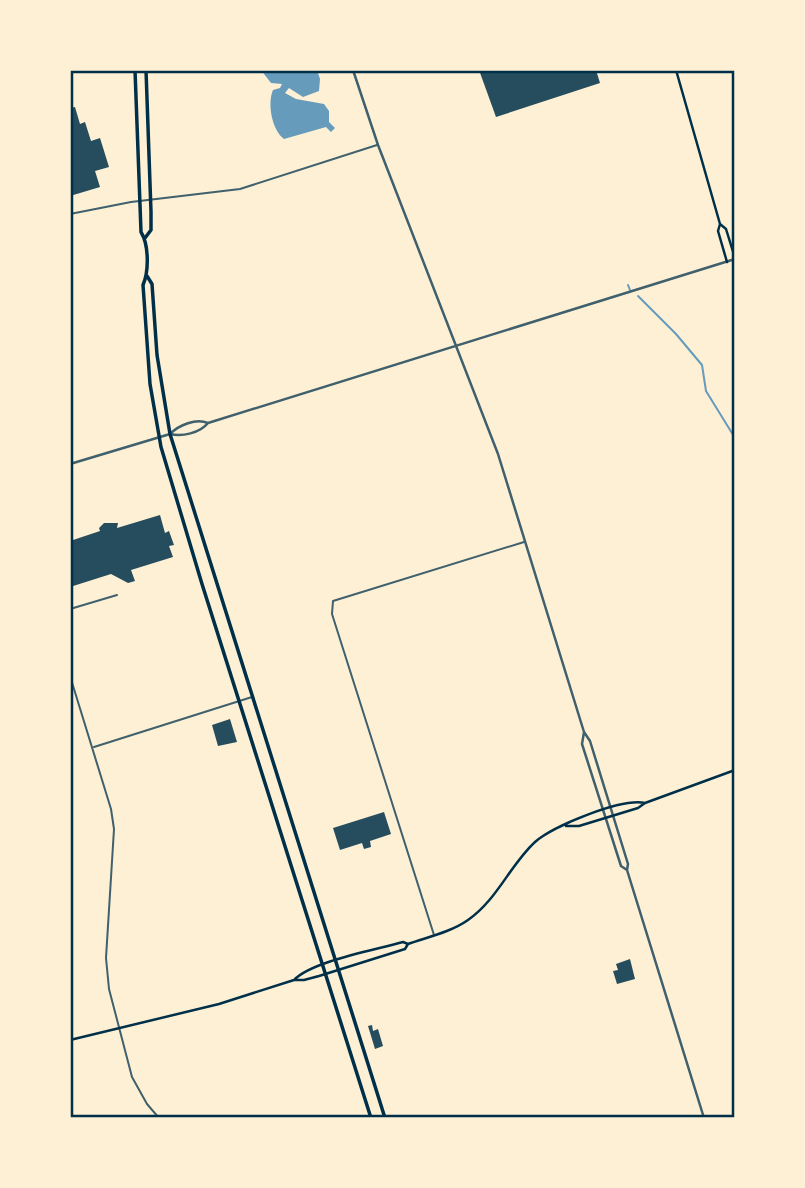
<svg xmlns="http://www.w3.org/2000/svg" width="805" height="1188" font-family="Inter,sans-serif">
  <rect width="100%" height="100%" fill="#fdf0d5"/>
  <path fill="#669bbc" d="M 261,70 L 317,70 L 320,79 L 319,91 L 303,97 L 289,88 L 285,93 L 296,99 L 324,104 L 329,111 L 329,122 L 335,128 L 331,132 L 326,127 L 284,139 C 272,130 267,104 273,90 L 280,88 L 282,84 L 271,83 Z"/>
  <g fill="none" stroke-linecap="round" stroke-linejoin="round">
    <path stroke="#669bbc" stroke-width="2" d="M 628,285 L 630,290
      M 638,296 L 676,334 L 702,365 L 706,391 L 735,438"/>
  </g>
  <path fill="#264d5e" d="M 479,70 L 596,70 L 600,83 L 496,117 Z
    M 75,107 L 80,124 L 85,122 L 91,141 L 100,138 L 109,167 L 95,171 L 100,187 L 70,196 L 70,108 Z
    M 160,515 L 165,533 L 169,531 L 174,545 L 169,546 L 173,557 L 131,570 L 135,581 L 128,583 L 111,574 L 70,587 L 70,541 L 100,531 L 99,528 L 104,523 L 118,523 L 117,528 Z
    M 230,719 L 237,742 L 218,746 L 212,725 Z
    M 384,812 L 391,834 L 370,841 L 371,847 L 364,849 L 362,843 L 340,850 L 333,828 Z
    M 630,959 L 635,979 L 617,984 L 613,971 L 618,970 L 616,964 Z
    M 372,1025 L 373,1031 L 378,1029 L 383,1046 L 375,1049 L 368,1026 Z"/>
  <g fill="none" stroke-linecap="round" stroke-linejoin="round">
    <path stroke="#3f606c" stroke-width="2" d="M 70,214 L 131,202 L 240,189 L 377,145
      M 70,609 L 117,595
      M 70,676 L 111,809 L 114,829 L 106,958 L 109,989 L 132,1077 L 147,1104 L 159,1118
      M 94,747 L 252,697
      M 434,935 L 332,614 L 333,601 L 524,542"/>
    <path stroke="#3f606c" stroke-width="2.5" d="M 353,70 L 378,145 L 498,454 L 584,732 L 590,741 L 628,864 L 627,870 L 704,1118
      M 170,434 C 182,437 200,433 208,423 L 735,259
      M 70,464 L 170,434 C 179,425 196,418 208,423
      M 584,732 L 582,744 L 621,866 L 627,870"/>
    <path stroke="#003049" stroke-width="2.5" d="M 676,70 L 720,224 L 718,231 L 727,262
      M 720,224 L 726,229 L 735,258
      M 566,826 L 579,826 L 638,808 L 645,803 L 735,770
      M 294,980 C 312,961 376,950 403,942 L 408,944
      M 70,1040 L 219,1004 L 294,980 L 304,980 L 319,976 L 405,949 L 408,944 C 428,937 451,932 468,920 C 497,900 510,865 535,842 C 553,826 621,798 645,803"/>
    <path stroke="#003049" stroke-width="3.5" d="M 135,70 L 141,232 C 149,245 149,271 143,285 L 150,384 L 161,447 L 202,584 L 371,1118
      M 145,238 L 151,230 L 151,212 L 146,70
      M 147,276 L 152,284 L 157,355 L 170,434 L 385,1118"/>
  </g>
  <rect width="805" height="1188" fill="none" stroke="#fdf0d5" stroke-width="144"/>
  <rect x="72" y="72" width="661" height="1044" fill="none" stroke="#003049" stroke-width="2.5"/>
</svg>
